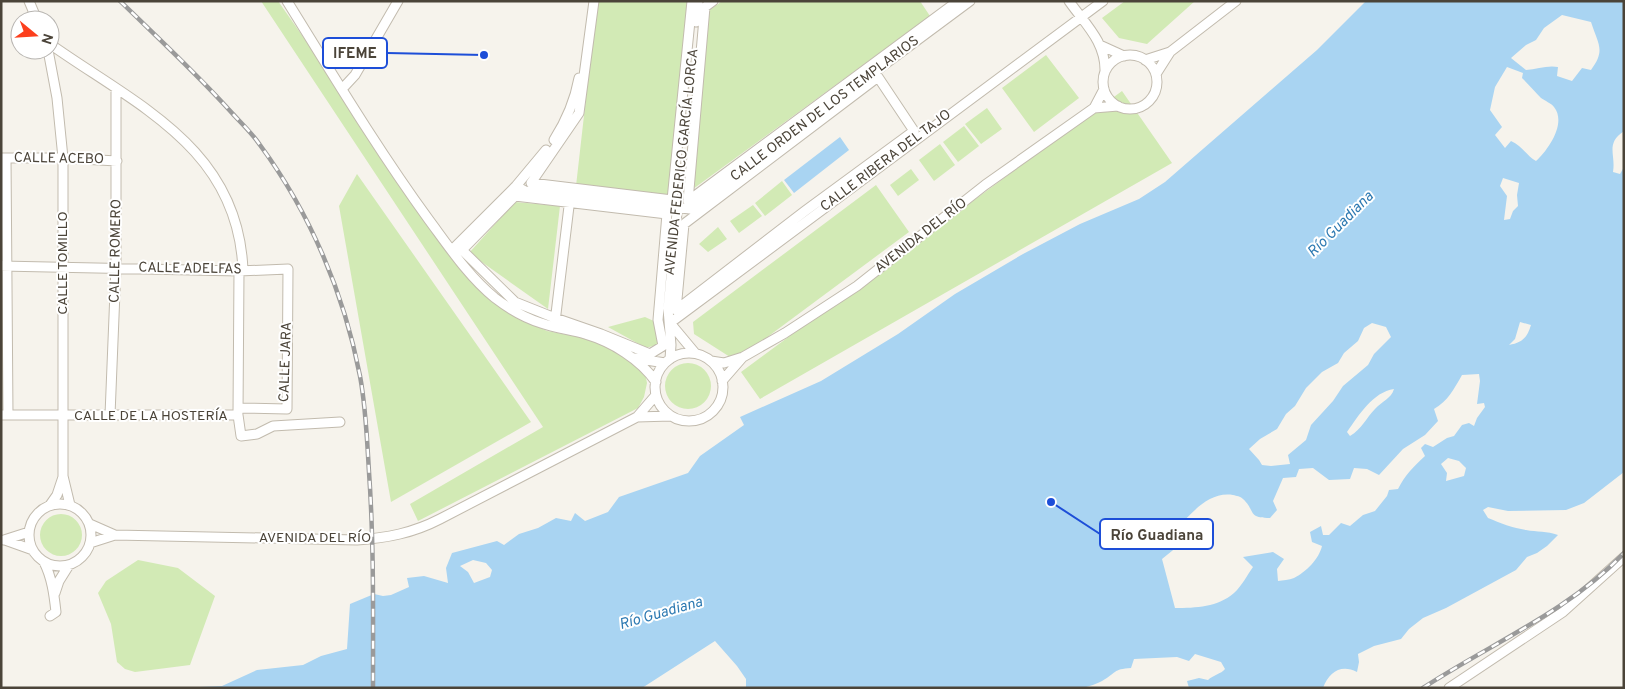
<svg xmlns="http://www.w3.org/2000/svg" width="1625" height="689" font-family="Overpass,sans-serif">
  <rect width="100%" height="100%" fill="#f6f3ec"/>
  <path fill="#d2eab5" d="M 261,1 L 278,1 L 484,295 L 516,317 L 547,331 L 590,339 L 637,363 L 645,373 L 647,383 L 644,397 L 638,408 L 418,521 L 410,504 L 543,427 Z
    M 597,1 L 690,1 L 668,198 L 576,186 Z
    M 722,1 L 920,1 L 930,16 L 693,189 L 706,13 Z
    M 1125,1 L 1195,1 L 1147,44 L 1119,38 L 1102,18 Z
    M 1046,55 L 1079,98 L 1034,132 L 1002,88 Z
    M 1122,91 L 1172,163 L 760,399 L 741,372 Z
    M 987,108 L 1002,129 L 981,144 L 965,124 Z
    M 964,126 L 979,146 L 958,162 L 943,142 Z
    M 940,144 L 955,165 L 934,181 L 919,160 Z
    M 911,169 L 919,180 L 898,196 L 890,185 Z
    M 357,174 L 531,422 L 391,502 L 339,206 Z
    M 782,181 L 792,195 L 765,216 L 755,203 Z
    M 876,185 L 909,232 L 747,352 L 745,350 L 736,356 L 730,357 L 694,334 L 693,322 Z
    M 515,202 L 560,206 L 548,309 L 469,253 Z
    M 753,205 L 762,216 L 739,233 L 730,221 Z
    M 718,227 L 727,239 L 708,252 L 699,244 Z
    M 645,317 L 656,322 L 659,344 L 646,348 L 608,327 Z
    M665 386a23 23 0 1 1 46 0a23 23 0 1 1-46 0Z
    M40 535a21 21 0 1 1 42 0a21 21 0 1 1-42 0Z
    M 138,560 L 178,568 L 215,596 L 190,665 L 135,672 L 125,669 L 117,662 L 111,624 L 98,593 L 106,581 Z"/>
  <path fill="#a9d4f2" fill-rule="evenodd" d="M 1366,1 L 1624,1 L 1624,131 C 1605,144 1616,154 1613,172 L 1620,174 L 1624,167 L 1624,472 L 1584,503 L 1566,510 L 1508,511 L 1488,507 L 1483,510 L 1488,518 C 1500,523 1513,528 1526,530 C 1537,532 1547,531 1558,535 L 1547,546 L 1537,553 L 1527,557 L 1516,570 L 1446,608 L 1423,618 L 1409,629 L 1401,639 L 1374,646 L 1358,654 L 1359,662 L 1357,672 C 1341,664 1329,672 1323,688 L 1189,688 L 1187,681 L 1199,678 L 1208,680 C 1213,675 1221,674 1225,669 L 1221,662 L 1195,654 L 1189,661 L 1177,657 L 1134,659 L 1131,668 C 1113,669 1116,673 1102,681 C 1097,684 1089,686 1083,688 L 746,688 L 746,679 L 737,666 L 715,641 L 642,688 L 178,688 L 222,686 L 257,670 L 303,665 L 321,656 L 347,649 L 350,604 L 374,594 L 383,596 L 391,595 L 409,587 L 407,578 L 424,576 L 448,583 L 446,568 L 452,553 L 497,541 L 504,545 L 519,534 L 538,528 L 556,518 L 571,521 L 575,513 L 585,521 L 608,512 L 619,497 L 688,473 L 700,456 L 744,425 L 740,417 L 821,381 L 898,334 L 955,294 L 1023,254 L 1080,224 L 1139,199 L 1165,182 L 1317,50 ZM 1562,15 L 1591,22 C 1598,44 1606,50 1591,70 L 1582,68 L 1572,81 L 1557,76 L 1558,67 C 1548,65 1537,69 1526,70 L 1511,58 L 1526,45 L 1536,40 L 1544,28 ZM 1507,67 L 1523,73 L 1522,78 C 1529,85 1535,92 1541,98 C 1545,101 1551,103 1554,107 C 1567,123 1548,150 1536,161 C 1527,156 1521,145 1511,141 L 1505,148 L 1495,135 L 1502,127 L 1490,110 L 1495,87 ZM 1503,178 L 1519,183 L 1517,195 L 1518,206 L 1513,211 L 1510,219 L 1504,220 L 1507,196 L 1500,186 ZM 1520,322 L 1531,325 C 1527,338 1522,343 1509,345 L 1515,339 ZM 1372,323 L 1386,327 L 1391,337 L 1374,354 L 1368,365 L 1343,386 L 1333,401 L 1311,425 L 1306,440 L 1288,455 L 1290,464 L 1271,466 L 1262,465 L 1259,460 L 1249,449 L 1260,439 L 1277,429 L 1286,414 L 1295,406 L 1306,388 L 1322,372 L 1338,363 L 1344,353 L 1358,341 L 1364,328 ZM 1479,374 L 1480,381 L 1477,404 L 1484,403 L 1485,407 L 1477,418 L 1474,426 L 1469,423 L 1462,425 L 1454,436 L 1447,438 L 1433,447 L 1425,444 L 1421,448 L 1425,456 C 1414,466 1405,475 1398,489 L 1389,490 L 1387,496 L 1375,511 L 1363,515 L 1350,526 L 1341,523 L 1329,535 L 1323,535 L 1321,526 L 1310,532 L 1312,542 L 1322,546 C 1319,559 1306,572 1294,578 C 1289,580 1283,580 1278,581 L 1277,569 L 1284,559 L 1273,552 L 1243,557 L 1253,567 C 1247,575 1242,586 1234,593 C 1218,607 1196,608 1175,608 L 1162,559 L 1183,542 L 1177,528 C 1192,513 1209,491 1233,495 C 1237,496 1240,496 1243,499 C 1256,511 1247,518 1270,518 L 1277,510 L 1273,501 L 1283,478 L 1296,477 L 1299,469 L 1313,468 L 1329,480 L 1350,479 L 1354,468 L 1367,469 L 1379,475 L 1403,449 L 1425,435 L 1438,421 L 1434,409 C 1448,401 1454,389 1462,375 ZM 1394,389 C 1391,399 1382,401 1375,409 C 1366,418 1362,429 1350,436 L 1347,432 C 1359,415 1373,392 1394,389 ZM 1448,458 L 1459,461 L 1466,468 L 1464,476 L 1446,481 L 1447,473 L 1441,464 ZM 473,560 L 486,563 L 492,570 L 490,577 L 474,583 L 468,572 L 460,566 Z
    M 840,137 L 849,150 L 794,193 L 784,180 Z"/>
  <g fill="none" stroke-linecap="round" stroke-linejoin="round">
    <g stroke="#c2bbae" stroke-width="11">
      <path id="minor" d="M 29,1 L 37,20
        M 287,1 C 333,75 378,150 429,220 C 449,247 469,277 495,298 C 508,308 525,318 541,323 C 555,328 571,330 585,334 C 612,342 640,359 656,382
        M 594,1 L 579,113 L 531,183 L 672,200 L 692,1
        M 713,1 L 705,7 L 688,201 L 958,1
        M 1069,1 C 1085,24 1106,42 1105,72
        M 696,22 L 698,1
        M 50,44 C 136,105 239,148 243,271
        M 1102,46 L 1124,56
        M 48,50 L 57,98 L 63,158 L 63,476 L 70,505
        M1103 82a27 27 0 1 1 54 0a27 27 0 1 1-54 0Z
        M 1145,60 L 1170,52
        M 1156,74 L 1170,52 L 1236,1
        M 878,77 L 914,131 L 805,211 L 676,310 L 684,224 Z
        M 342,89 L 355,75 L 398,1
        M 1094,108 L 1118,106
        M 554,140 C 566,121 575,100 579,78
        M 2,158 L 63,158 L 117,161
        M 6,158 L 8,415
        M 516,186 L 525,191 L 690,209 L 970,1
        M 515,196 L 667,214 L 658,320 L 663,346 L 650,354 L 601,334 L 555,318 L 515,302 L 462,250 Z
        M 452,250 L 516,186 L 546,150
        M 1,266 L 239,271 L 288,269 L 287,409 L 238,408
        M 555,322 L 570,198
        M 670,323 L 1103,1
        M 670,323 L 695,353
        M655 387a34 34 0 1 1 68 0a34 34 0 1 1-68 0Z
        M 634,358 L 665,363
        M 670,359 L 671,345 L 668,309 L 678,202
        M 711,361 L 724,363 L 743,357 L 785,333 L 857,286 L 985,185 L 1094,108 L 1104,89
        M 722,381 L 742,358
        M 238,413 L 239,271
        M 1,415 L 238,415 L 241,436 L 257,434 L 273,426 L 340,422
        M 110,415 L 116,267 L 116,88
        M 637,417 L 671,416
        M29 535a31 31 0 1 1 62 0a31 31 0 1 1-62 0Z
        M 50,505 L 57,495 L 63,477
        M 90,524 L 115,535
        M 4,540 L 29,532
        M 5,540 L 33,550
        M 90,543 L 115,535 L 357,540 C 387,538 413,533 440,519 L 637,417 L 656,395
        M 44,562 C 52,578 54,594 56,612 L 50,616
        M 55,593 L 59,581 L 69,565
        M 1449,688 L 1563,612 L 1624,557"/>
    </g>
    <use href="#minor" stroke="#fff" stroke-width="9"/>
    <g stroke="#9a9a9a" stroke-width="4.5">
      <path id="rail" d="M 120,1 C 158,38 197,74 232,113 C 241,123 252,133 260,145 C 310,213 344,293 360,376 C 366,408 367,440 369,472 C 374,544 373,616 373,688
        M 1423,688 C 1490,644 1568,612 1624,553"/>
    </g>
    <use href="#rail" stroke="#fff" stroke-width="2.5" stroke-dasharray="8" stroke-linecap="butt"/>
  </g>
  <g text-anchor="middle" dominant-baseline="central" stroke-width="4" stroke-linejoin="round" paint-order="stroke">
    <g font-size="14" fill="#4b4439" stroke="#fff">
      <text transform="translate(825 109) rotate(-37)">CALLE ORDEN DE LOS TEMPLARIOS</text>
      <text transform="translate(59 159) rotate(1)">CALLE ACEBO</text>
      <text transform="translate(886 161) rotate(-37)">CALLE RIBERA DEL TAJO</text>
      <text transform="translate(682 162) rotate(-84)">AVENIDA FEDERICO GARCÍA LORCA</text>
      <text transform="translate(921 236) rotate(-38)">AVENIDA DEL RÍO</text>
      <text transform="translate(116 251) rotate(-89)">CALLE ROMERO</text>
      <text transform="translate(63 263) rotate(-90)">CALLE TOMILLO</text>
      <text transform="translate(190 269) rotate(1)">CALLE ADELFAS</text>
      <text transform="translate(286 362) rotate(-88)">CALLE JARA</text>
      <text x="151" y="416">CALLE DE LA HOSTERÍA</text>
      <text x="315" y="538">AVENIDA DEL RÍO</text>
    </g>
    <g font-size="15" font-style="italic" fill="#2e7ab2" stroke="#fff">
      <text transform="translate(1341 225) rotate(-45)">Río Guadiana</text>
      <text transform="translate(661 614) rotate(-16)">Río Guadiana</text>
    </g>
  </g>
  <path fill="none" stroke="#1d4ed8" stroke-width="2" d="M484 55L387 53M1051 502L1100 534"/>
  <g fill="#1d4ed8" stroke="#fff" stroke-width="2">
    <circle cx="484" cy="55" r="5"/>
    <circle cx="1051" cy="502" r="5"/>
  </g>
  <g fill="#fff" stroke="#1d4ed8" stroke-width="2">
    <rect x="323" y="38" width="64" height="30" rx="5"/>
    <rect x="1100" y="519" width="113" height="30" rx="5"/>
  </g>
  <g font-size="15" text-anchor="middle" font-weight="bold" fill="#4b4439">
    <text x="355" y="58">IFEME</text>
    <text x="1157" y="540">Río Guadiana</text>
  </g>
  <rect width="1625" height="689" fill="none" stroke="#4b4439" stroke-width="5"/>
  <g transform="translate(35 35) rotate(108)"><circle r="24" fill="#ffffff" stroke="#b7b4b0"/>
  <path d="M0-4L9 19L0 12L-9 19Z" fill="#fc3f1d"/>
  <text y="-8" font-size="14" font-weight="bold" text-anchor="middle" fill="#4b4439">N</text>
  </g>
</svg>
